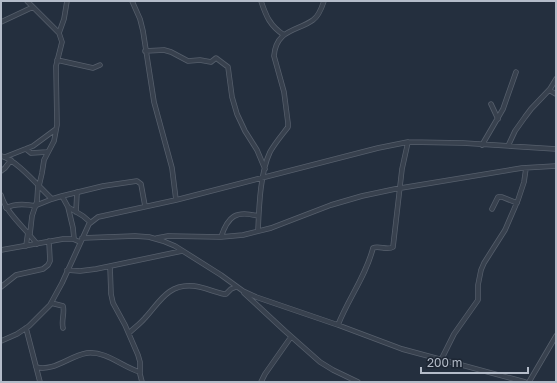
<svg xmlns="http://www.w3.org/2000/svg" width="557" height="383" font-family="'Golos Text',sans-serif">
  <rect width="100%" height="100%" fill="#242f3e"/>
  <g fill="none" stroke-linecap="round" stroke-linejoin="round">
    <g stroke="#565f6c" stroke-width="5.5">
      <path id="street" d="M 27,1 L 59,33 L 62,42 L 56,66 L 57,125 L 54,141 L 44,160 L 42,173 L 39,186
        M 132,1 L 140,19 L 143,31 L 154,102 L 172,168 L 176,200
        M 261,1 C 266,16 270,26 284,35
        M 1,22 L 33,7
        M 59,33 L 64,19 L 67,1
        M 145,51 L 164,50 L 171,52 L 188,61 L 200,60 L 211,62 L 216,58 L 228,67 L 232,97 L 237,114 L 245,131 L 257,150 L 265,169
        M 57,60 L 93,68 L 100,65
        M 549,90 L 556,94
        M 491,104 L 498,119
        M 482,145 L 503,109 L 516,72
        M 508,146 L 515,131 L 525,117 L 531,109 L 550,89 L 556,79
        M 26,149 L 31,153 L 47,152
        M 1,156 C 16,159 40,188 52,199 L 62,196 L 68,207 L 83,216 L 90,222
        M 5,157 L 33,146 L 56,129
        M 1,171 L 5,168 L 11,160
        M 1,195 C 6,213 25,228 37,244
        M 62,196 L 103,186 L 137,181 L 141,184 L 145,206
        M 37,205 L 52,199
        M 68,207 L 73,228 L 74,239
        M 6,208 C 15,203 26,204 36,206
        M 492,209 L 498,197 L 502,197 L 517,203
        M 76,212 L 77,192
        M 258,231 C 259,208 260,173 270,152 C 275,143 282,135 288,127 L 288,123 L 284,92 L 274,56 C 276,29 298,31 313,20 C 319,16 322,7 324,1
        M 30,234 L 32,216 L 37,201 L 38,185
        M 221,237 C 228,216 236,210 258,216
        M 82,238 L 135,236 L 149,237 L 163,241 L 175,246 L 221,275 L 243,291 L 256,297 L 338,325 L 402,349 L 525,382
        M 157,238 L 168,236 L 221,237 L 243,235 L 271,228 L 331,205 L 362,196 L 395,189 L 522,168 L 556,166
        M 26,246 L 28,232
        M 1,250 L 63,239 L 73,239 L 80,242
        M 110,266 L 111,294 L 113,303 L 125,325 L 138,355 L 140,362 L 140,374 L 142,382
        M 67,270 L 80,271 L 96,269 L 182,251
        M 1,287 L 16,275 L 43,269 L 48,265 L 50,261 L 49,241
        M 244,293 L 285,331 L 320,362 L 333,370 L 358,382
        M 51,303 L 63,306 C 65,313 61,320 63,328
        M 338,325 C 348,299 366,276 373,248 C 379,245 387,251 393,247 L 402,169 L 408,142
        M 26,328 L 40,382
        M 129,333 C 134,328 140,324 145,318 C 159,303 168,283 194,286 C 204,287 214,292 224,294 L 226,294 L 231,289 L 236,287
        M 1,341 L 17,334 L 29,326 L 50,305 L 62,283 L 89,224 L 98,217 L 176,200 L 378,148 L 408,142 L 463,143 L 556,149
        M 441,360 L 454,334 L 478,300 L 478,285 L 481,270 L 484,263 L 505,230 L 518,200 L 524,182 L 526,168
        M 36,367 C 54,372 69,356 87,353 C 107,351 122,367 140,372
        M 261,382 L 265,374 L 291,337
        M 529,382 L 556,336"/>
    </g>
    <use href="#street" stroke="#38414e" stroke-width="4"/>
  </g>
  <rect width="557" height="383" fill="none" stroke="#b4bcc9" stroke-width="4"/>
  <path d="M421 367v6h107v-6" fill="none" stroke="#b4bcc9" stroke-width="2"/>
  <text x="427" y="367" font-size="12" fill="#b4bcc9" stroke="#1d2633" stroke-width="3" paint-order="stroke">200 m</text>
</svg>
